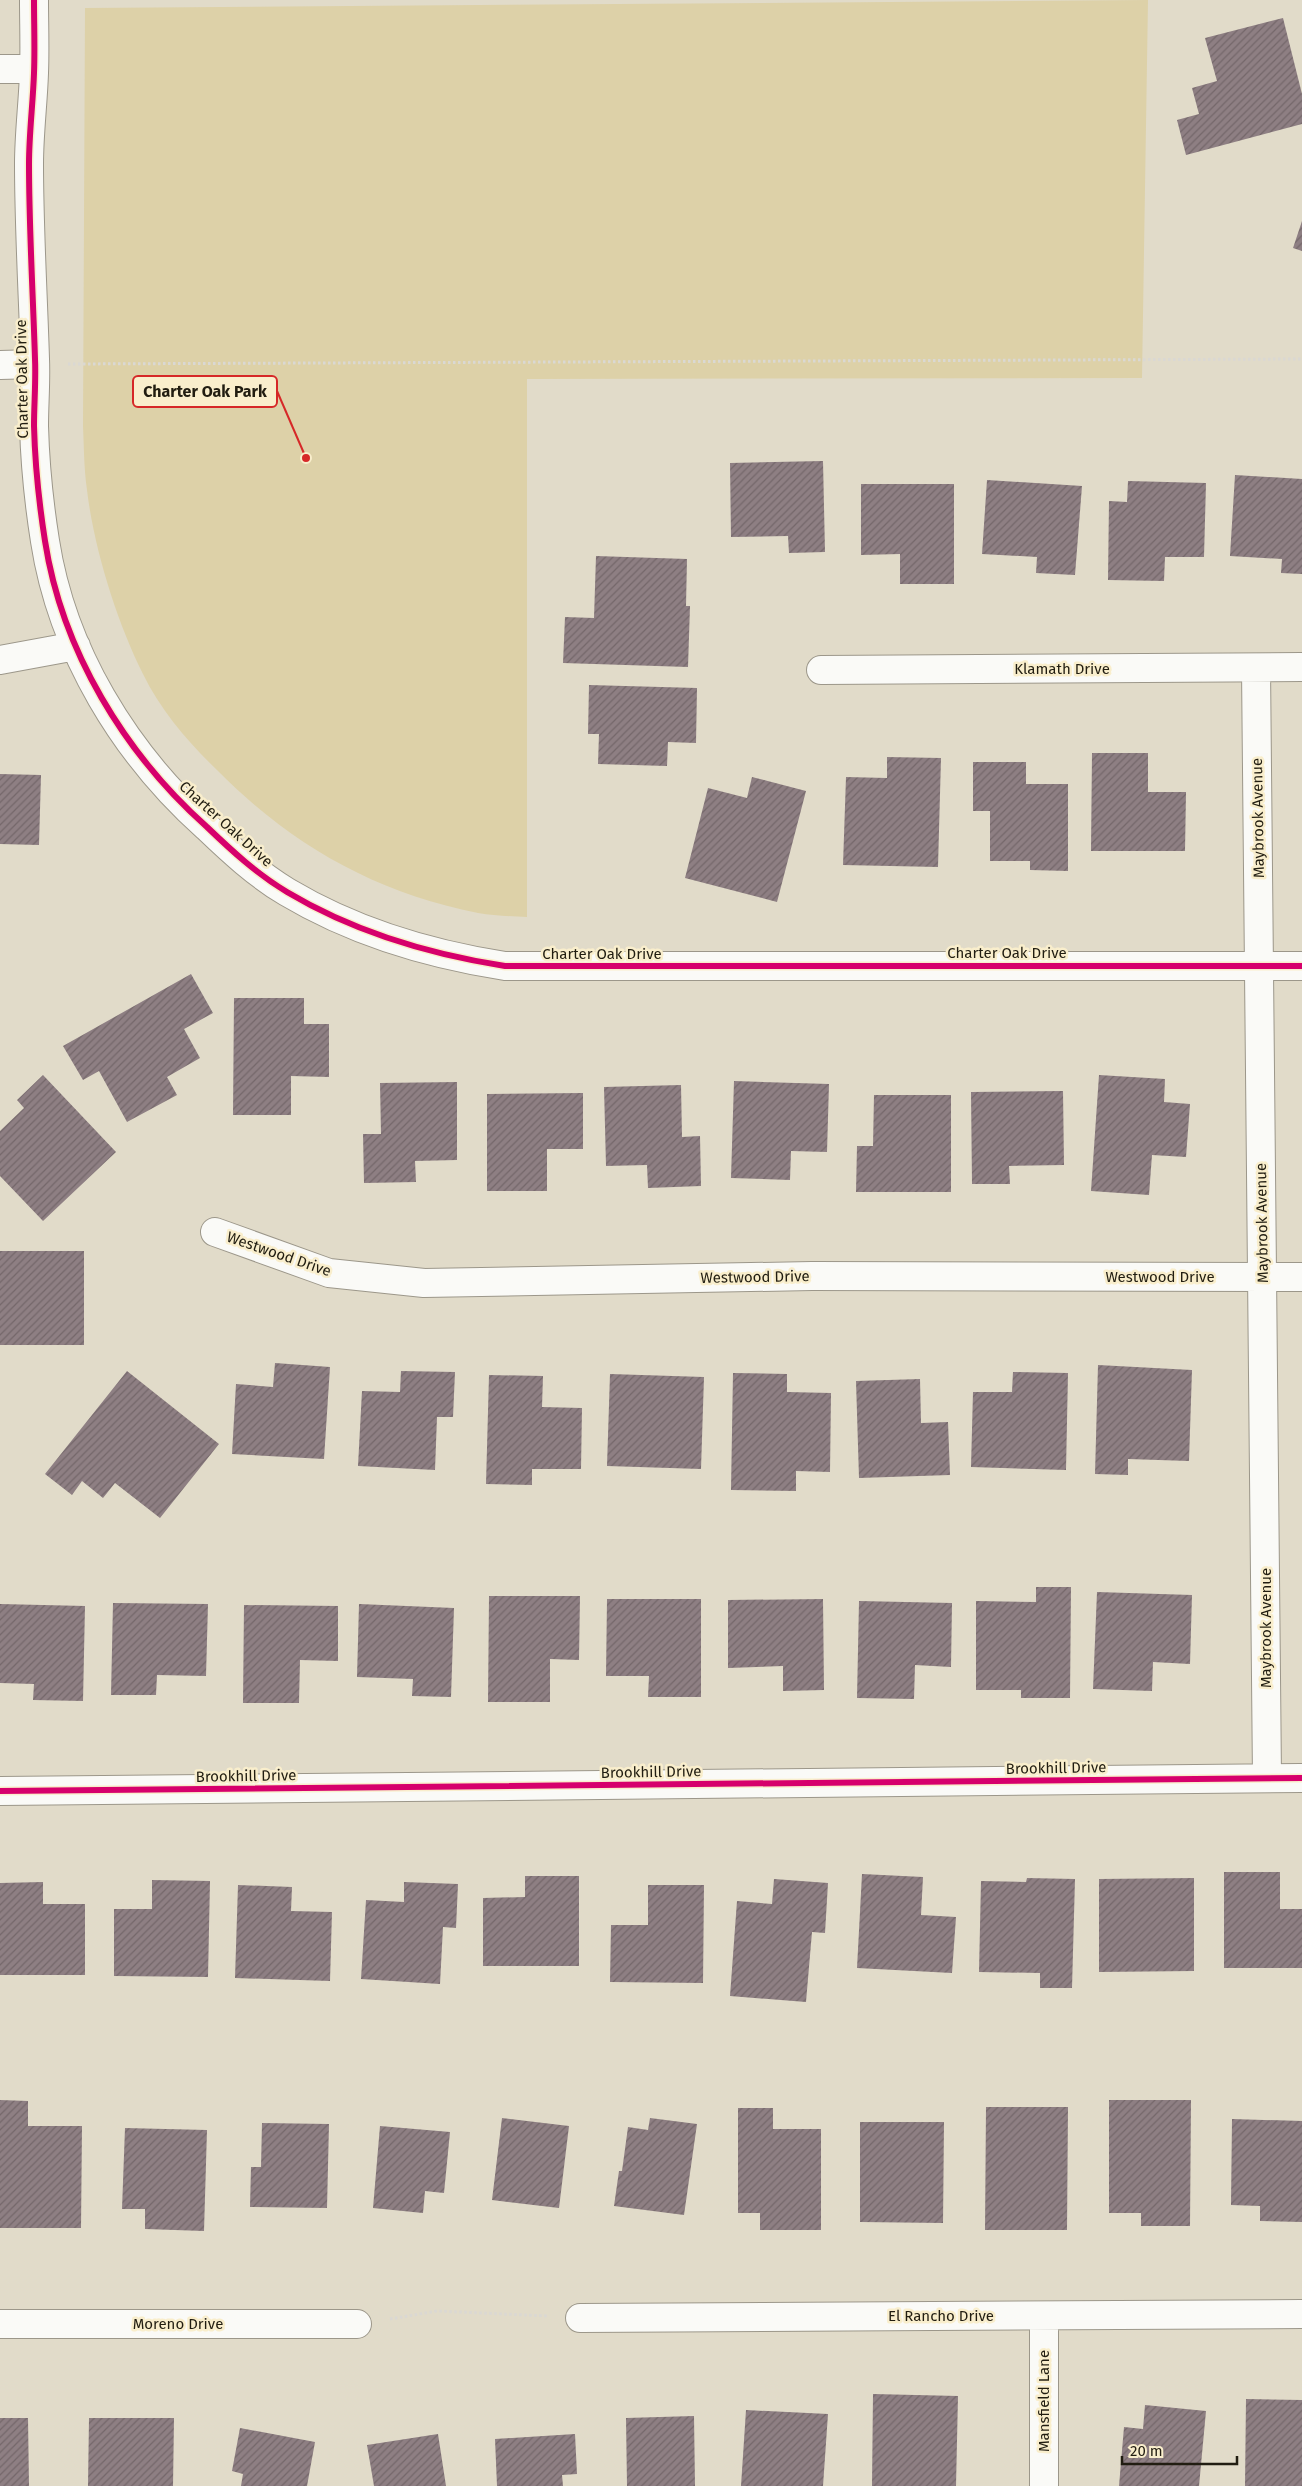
<svg xmlns="http://www.w3.org/2000/svg" width="1302" height="2486" font-family="'Fira Sans',sans-serif">
  <defs>
    <pattern id="building-hatch" width="6" height="6" patternUnits="userSpaceOnUse" patternTransform="scale(1.25)"><rect width="6" height="6" fill="#8e7f83"/><path d="M-1 1l2-2M0 6l6-6M5 7l2-2" fill="none" stroke="#74676a"/></pattern>
  </defs>
  <rect width="100%" height="100%" fill="#e1dbc9"/>
  <path fill="#ddd1a8" d="M 1148,0 L 1142,378 L 527,379 L 527,917 C 511,916 494,916 478,913 C 374,892 291,845 217,770 C 188,742 161,711 143,674 C 117,622 94,549 87,490 C 84,469 84,448 83,426 L 85,8 Z"/>
  <path fill="url(#building-hatch)" d="M 1283,18 L 1302,94 L 1302,124 L 1186,155 L 1177,120 L 1199,114 L 1192,88 L 1217,81 L 1205,38 Z
    M 1302,221 L 1302,251 L 1293,248 Z
    M 823,461 L 825,552 L 789,553 L 788,536 L 731,537 L 730,463 Z
    M 1235,475 L 1302,479 L 1302,574 L 1281,573 L 1282,559 L 1230,556 Z
    M 987,480 L 1082,486 L 1075,575 L 1036,573 L 1037,557 L 982,554 Z
    M 1128,481 L 1206,483 L 1204,557 L 1165,557 L 1164,581 L 1108,580 L 1109,501 L 1127,502 Z
    M 861,484 L 954,484 L 954,584 L 900,584 L 900,554 L 861,555 Z
    M 596,556 L 687,559 L 686,606 L 690,606 L 688,667 L 563,663 L 565,617 L 594,618 Z
    M 589,685 L 697,688 L 696,743 L 668,742 L 667,766 L 598,764 L 599,734 L 588,734 Z
    M 1092,753 L 1148,753 L 1148,792 L 1186,792 L 1185,851 L 1091,851 Z
    M 887,757 L 941,758 L 938,867 L 843,865 L 846,777 L 887,778 Z
    M 973,762 L 1026,762 L 1026,784 L 1068,784 L 1068,871 L 1030,870 L 1030,861 L 990,861 L 990,811 L 973,811 Z
    M 0,774 L 41,775 L 39,845 L 0,844 Z
    M 752,777 L 806,791 L 777,902 L 685,878 L 708,788 L 747,798 Z
    M 191,974 L 213,1013 L 184,1029 L 200,1058 L 167,1077 L 177,1095 L 127,1122 L 99,1071 L 83,1080 L 63,1046 Z
    M 234,998 L 304,998 L 304,1024 L 329,1024 L 329,1077 L 291,1076 L 291,1115 L 233,1115 Z
    M 43,1075 L 116,1152 L 43,1221 L 0,1176 L 0,1131 L 24,1108 L 17,1100 Z
    M 1099,1075 L 1165,1079 L 1164,1102 L 1190,1104 L 1186,1157 L 1152,1155 L 1149,1195 L 1091,1191 Z
    M 734,1081 L 829,1084 L 827,1152 L 791,1151 L 790,1180 L 731,1178 Z
    M 457,1082 L 457,1160 L 415,1161 L 416,1182 L 364,1183 L 363,1134 L 381,1134 L 380,1083 Z
    M 681,1085 L 682,1137 L 700,1136 L 701,1186 L 648,1188 L 647,1165 L 606,1166 L 604,1087 Z
    M 1063,1091 L 1064,1165 L 1009,1166 L 1010,1184 L 972,1184 L 971,1092 Z
    M 583,1093 L 583,1149 L 547,1149 L 547,1191 L 487,1191 L 487,1094 Z
    M 874,1095 L 951,1095 L 951,1192 L 856,1192 L 857,1146 L 873,1146 Z
    M 0,1251 L 84,1251 L 84,1345 L 0,1345 Z
    M 275,1363 L 330,1367 L 324,1459 L 232,1454 L 236,1384 L 273,1387 Z
    M 1098,1365 L 1192,1370 L 1189,1461 L 1128,1459 L 1128,1475 L 1095,1474 Z
    M 127,1371 L 219,1444 L 160,1518 L 115,1483 L 103,1498 L 82,1481 L 72,1495 L 45,1474 Z
    M 401,1371 L 455,1372 L 453,1417 L 437,1417 L 435,1470 L 358,1466 L 362,1391 L 400,1392 Z
    M 1013,1372 L 1068,1373 L 1066,1470 L 971,1467 L 973,1392 L 1012,1392 Z
    M 733,1373 L 787,1374 L 787,1392 L 831,1393 L 830,1472 L 796,1471 L 796,1491 L 731,1490 Z
    M 610,1374 L 704,1377 L 701,1469 L 607,1466 Z
    M 489,1375 L 543,1376 L 542,1407 L 582,1408 L 581,1469 L 532,1469 L 532,1485 L 486,1484 Z
    M 920,1379 L 921,1423 L 948,1422 L 950,1475 L 859,1478 L 856,1381 Z
    M 1036,1587 L 1071,1587 L 1070,1698 L 1021,1698 L 1021,1690 L 976,1690 L 976,1601 L 1036,1602 Z
    M 1097,1592 L 1192,1595 L 1190,1664 L 1153,1662 L 1152,1691 L 1093,1689 Z
    M 489,1596 L 580,1596 L 579,1660 L 550,1659 L 550,1702 L 488,1702 Z
    M 607,1599 L 701,1599 L 701,1697 L 648,1697 L 649,1676 L 606,1676 Z
    M 823,1599 L 824,1690 L 783,1691 L 783,1666 L 728,1668 L 728,1600 Z
    M 859,1601 L 952,1603 L 951,1667 L 915,1665 L 914,1699 L 857,1698 Z
    M 113,1603 L 208,1604 L 206,1676 L 157,1675 L 156,1695 L 111,1695 Z
    M 0,1604 L 85,1606 L 83,1701 L 33,1700 L 34,1684 L 0,1683 Z
    M 359,1604 L 454,1608 L 451,1697 L 412,1696 L 413,1679 L 357,1677 Z
    M 244,1605 L 338,1606 L 338,1661 L 300,1660 L 299,1703 L 243,1703 Z
    M 1224,1872 L 1280,1872 L 1280,1909 L 1302,1909 L 1302,1968 L 1224,1968 Z
    M 862,1874 L 923,1877 L 921,1915 L 956,1917 L 952,1973 L 857,1968 Z
    M 525,1876 L 579,1876 L 579,1966 L 483,1966 L 483,1898 L 525,1897 Z
    M 1027,1878 L 1075,1879 L 1072,1988 L 1040,1988 L 1040,1973 L 979,1972 L 981,1881 L 1026,1882 Z
    M 1194,1878 L 1194,1971 L 1099,1972 L 1099,1879 Z
    M 774,1879 L 828,1883 L 825,1933 L 812,1932 L 806,2002 L 730,1996 L 737,1901 L 772,1904 Z
    M 152,1880 L 210,1881 L 208,1977 L 114,1976 L 114,1909 L 152,1909 Z
    M 43,1882 L 43,1904 L 85,1904 L 85,1975 L 0,1975 L 0,1883 Z
    M 404,1882 L 458,1884 L 456,1928 L 443,1927 L 440,1984 L 361,1979 L 366,1900 L 404,1902 Z
    M 238,1885 L 292,1887 L 291,1911 L 332,1912 L 330,1981 L 235,1978 Z
    M 648,1885 L 704,1885 L 703,1983 L 610,1982 L 611,1925 L 648,1925 Z
    M 0,2100 L 28,2101 L 28,2126 L 82,2126 L 81,2228 L 0,2228 Z
    M 1109,2100 L 1191,2100 L 1190,2226 L 1141,2226 L 1141,2213 L 1109,2213 Z
    M 986,2107 L 1068,2107 L 1067,2230 L 985,2230 Z
    M 738,2108 L 773,2108 L 773,2129 L 821,2129 L 821,2230 L 760,2230 L 760,2213 L 738,2213 Z
    M 502,2118 L 569,2126 L 559,2208 L 492,2200 Z
    M 650,2118 L 697,2124 L 684,2215 L 614,2206 L 619,2171 L 622,2171 L 628,2127 L 648,2130 Z
    M 1232,2119 L 1302,2121 L 1302,2222 L 1260,2221 L 1260,2206 L 1231,2205 Z
    M 860,2122 L 944,2122 L 943,2223 L 860,2222 Z
    M 262,2123 L 329,2124 L 327,2208 L 250,2207 L 251,2167 L 261,2167 Z
    M 380,2126 L 450,2132 L 444,2193 L 425,2191 L 423,2213 L 373,2208 Z
    M 125,2128 L 207,2130 L 204,2231 L 145,2229 L 145,2209 L 122,2209 Z
    M 873,2394 L 958,2396 L 956,2486 L 872,2486 Z
    M 1246,2399 L 1302,2400 L 1302,2486 L 1245,2486 Z
    M 1145,2405 L 1206,2411 L 1199,2486 L 1119,2486 L 1124,2427 L 1143,2429 Z
    M 746,2410 L 828,2414 L 823,2486 L 741,2486 Z
    M 694,2416 L 695,2486 L 627,2486 L 626,2418 Z
    M 0,2418 L 28,2418 L 29,2486 L 0,2486 Z
    M 89,2418 L 174,2418 L 173,2486 L 88,2486 Z
    M 240,2428 L 315,2442 L 307,2486 L 241,2486 L 243,2474 L 232,2471 Z
    M 438,2434 L 446,2486 L 374,2486 L 367,2445 Z
    M 575,2434 L 577,2474 L 562,2475 L 563,2486 L 497,2486 L 495,2439 Z"/>
  <g fill="none" stroke-linecap="round" stroke-linejoin="round">
    <g stroke="#9c978a" stroke-width="30">
      <path id="minor" d="M 34,0 C 34,24 35,49 34,73 C 33,103 29,134 29,164 C 29,229 33,294 35,359 C 36,381 34,404 34,426 C 35,464 39,503 45,541 C 62,651 125,754 207,827 C 232,851 257,874 287,892 C 354,932 428,954 505,966 L 1302,966
        M 0,69 L 34,69
        M 0,365 L 35,364
        M 0,660 L 76,646
        M 1256,668 L 1267,1778
        M 821,670 L 1302,667
        M 215,1232 L 329,1273 L 424,1283 L 812,1276 L 1302,1277
        M 0,1791 L 1302,1778
        M 1044,2316 L 1044,2486
        M 580,2318 L 1302,2314
        M 0,2324 L 357,2324"/>
    </g>
    <path stroke="#dad8d3" stroke-width="3" stroke-dasharray="2.5 2.5" stroke-linecap="butt" d="M 68,364 L 1302,359
      M 390,2319 L 437,2311 L 548,2316"/>
    <use href="#minor" stroke="#fafaf7" stroke-width="28"/>
    <g stroke="#f9eecc" stroke-width="9">
      <path id="cycleway" d="M 34,0 C 34,24 35,49 34,73 C 33,103 29,134 29,164 C 29,229 33,294 35,359 C 36,381 34,404 34,426 C 35,464 39,503 45,541 C 62,651 125,754 207,827 C 232,851 257,874 287,892 C 354,932 428,954 505,966 L 1302,966
        M 0,1791 L 1302,1778"/>
    </g>
    <use href="#cycleway" stroke="#d6006c" stroke-width="6"/>
  </g>
  <g text-anchor="middle" dominant-baseline="central" stroke-width="5" stroke-linejoin="round" paint-order="stroke">
    <g font-size="15" fill="#211d11" stroke="#f9eecc">
      <text transform="translate(22 379) rotate(-91)">Charter Oak Drive</text>
      <text x="1062" y="669">Klamath Drive</text>
      <text transform="translate(1258 818) rotate(-91)">Maybrook Avenue</text>
      <text transform="translate(226 824) rotate(42)">Charter Oak Drive</text>
      <text x="1007" y="953">Charter Oak Drive</text>
      <text x="602" y="954">Charter Oak Drive</text>
      <text transform="translate(1262 1223) rotate(-91)">Maybrook Avenue</text>
      <text transform="translate(279 1254) rotate(19)">Westwood Drive</text>
      <text transform="translate(755 1277) rotate(-1)">Westwood Drive</text>
      <text x="1160" y="1277">Westwood Drive</text>
      <text transform="translate(1266 1628) rotate(-90)">Maybrook Avenue</text>
      <text transform="translate(1056 1768) rotate(-1)">Brookhill Drive</text>
      <text transform="translate(651 1772) rotate(-1)">Brookhill Drive</text>
      <text transform="translate(246 1776) rotate(-1)">Brookhill Drive</text>
      <text x="941" y="2316">El Rancho Drive</text>
      <text x="178" y="2324">Moreno Drive</text>
      <text transform="translate(1044 2401) rotate(-90)">Mansfield Lane</text>
    </g>
  </g>
  <path fill="none" stroke="#d62828" stroke-width="2" d="M306 458L277 391"/>
  <circle fill="#d62828" stroke="#f9eecc" stroke-width="2" cx="306" cy="458" r="5"/>
  <rect fill="#f9eecc" stroke="#d62828" stroke-width="2" x="133" y="376" width="144" height="31" rx="5"/>
  <g font-size="16" text-anchor="middle" font-weight="bold" fill="#211d11">
    <text x="205" y="397">Charter Oak Park</text>
  </g>
  <path d="M1122 2456v8h115v-8" fill="none" stroke="#211d11" stroke-width="2.5"/>
  <text x="1130" y="2456" font-size="15" fill="#211d11" stroke="#f9eecc" stroke-width="4" paint-order="stroke">20 m</text>
</svg>
